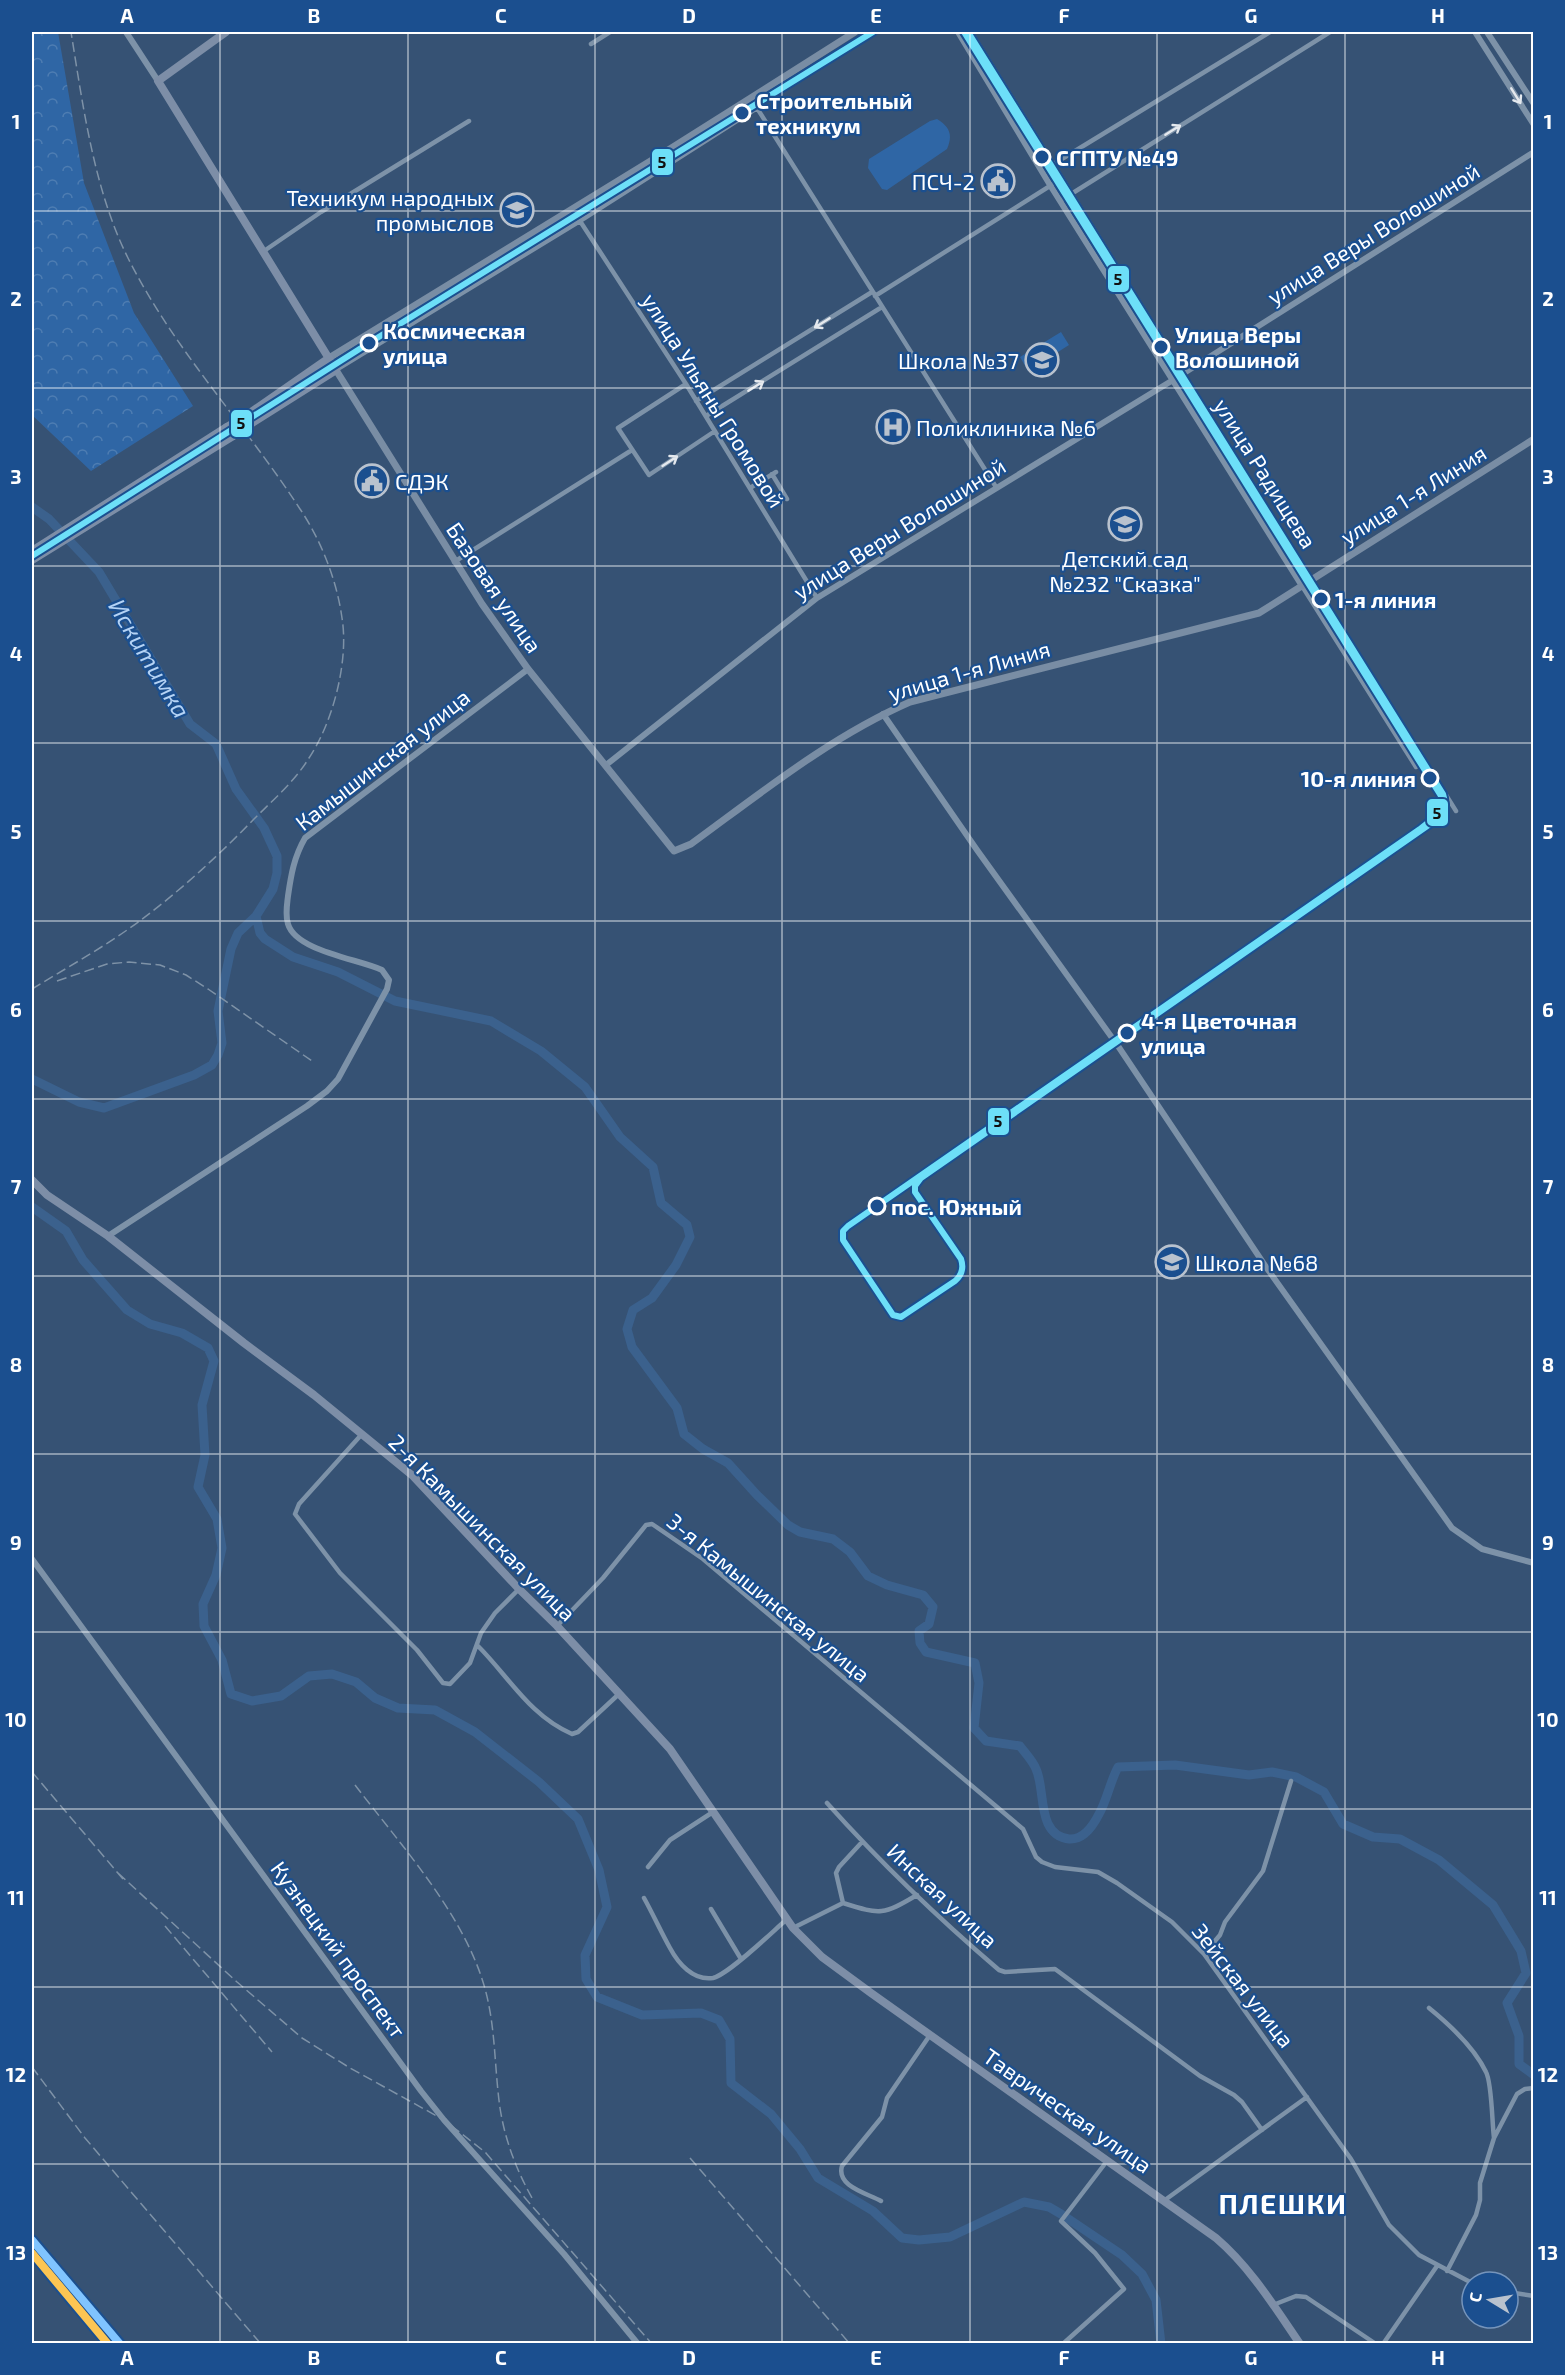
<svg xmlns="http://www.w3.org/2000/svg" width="1565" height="2375" font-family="'Exo 2',sans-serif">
  <defs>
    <pattern id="forest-crowns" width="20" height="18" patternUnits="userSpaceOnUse" patternTransform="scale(1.5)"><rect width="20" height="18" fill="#2f66a5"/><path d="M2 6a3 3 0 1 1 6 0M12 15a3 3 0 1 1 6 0" fill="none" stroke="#4e7db2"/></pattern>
  </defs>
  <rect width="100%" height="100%" fill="#365274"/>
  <path fill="url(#forest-crowns)" d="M 32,32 L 58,32 L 84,183 L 134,313 L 193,406 L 91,471 L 32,415 Z"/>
  <path fill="#2f66a5" d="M 937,119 C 950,127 953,135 947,149 L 887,190 L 882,189 L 868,168 L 869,159 L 930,121 Z
    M 1061,332 L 1069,345 L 1028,371 L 1020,357 Z"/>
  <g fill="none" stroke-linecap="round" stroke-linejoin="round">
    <path stroke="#3b618d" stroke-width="9" d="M 32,507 L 49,519 L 99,572 L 190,724 L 216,744 L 236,789 L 264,828 L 277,856 L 277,873 L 273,889 L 256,916 L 238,933 L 231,949 L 218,1011 L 222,1043 L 218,1055 L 212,1065 L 194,1075 L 104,1108 L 79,1102 L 32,1079
      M 256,916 L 260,933 L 265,939 L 293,957 L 338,972 L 395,1001 L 491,1021 L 541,1051 L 585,1087 L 620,1137 L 653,1167 L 661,1203 L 687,1225 L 690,1237 L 676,1265 L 652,1298 L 633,1310 L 627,1329 L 632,1347 L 677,1408 L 684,1434 L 703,1449 L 728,1463 L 757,1495 L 788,1525 L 800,1532 L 833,1539 L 850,1552 L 868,1576 L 887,1585 L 923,1595 L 933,1607 L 929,1624 L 919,1631 L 920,1643 L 926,1652 L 975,1663 L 979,1683 L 974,1728 L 986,1741 L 1020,1746 C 1025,1753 1033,1761 1036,1769 C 1046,1790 1036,1835 1069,1839 C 1083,1840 1093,1826 1099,1814 C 1107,1800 1110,1782 1118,1767 L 1175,1765 L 1249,1775 L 1272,1772 L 1296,1777 L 1324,1792 L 1343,1824 L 1373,1837 L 1400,1839 L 1439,1860 L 1493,1905 L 1521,1951 L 1526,1973 L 1507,2003 L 1519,2036 L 1519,2064 L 1534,2075
      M 32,1207 L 66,1231 L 83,1260 L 127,1310 L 150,1324 L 182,1333 L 208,1348 L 214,1361 L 202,1405 L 205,1455 L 198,1487 L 217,1519 L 222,1548 L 216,1575 L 203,1604 L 204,1626 L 222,1660 L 231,1694 L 252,1701 L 281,1696 L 309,1676 L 332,1674 L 356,1682 L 375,1698 L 398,1708 L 435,1710 L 475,1732 L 539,1782 L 578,1819 L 599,1870 L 607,1907 L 585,1955 L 586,1979 L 597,1997 L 642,2015 L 701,2013 L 719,2020 L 730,2039 L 731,2083 L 771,2114 L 800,2149 L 818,2178 L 873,2211 L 902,2238 L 919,2240 L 950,2237 L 1024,2202 L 1049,2207 L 1061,2214 L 1122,2255 L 1142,2274 L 1156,2300 L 1161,2344"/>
    <path stroke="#7d92a8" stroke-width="4.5" d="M 591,44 L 610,32
      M 1052,165 L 1270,32
      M 1060,201 L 1330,32
      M 580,221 L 686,384 L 817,598
      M 264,251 L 321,212 L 469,121
      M 875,296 L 1061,179
      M 336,370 L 580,221 L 757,108 L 996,487
      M 1183,374 L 1456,811
      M 686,384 L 618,428 L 649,475 L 715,431
      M 696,401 L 872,292
      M 706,416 L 882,307
      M 772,474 L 787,499
      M 750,488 L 776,472
      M 454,562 L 632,450
      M 1302,586 L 1416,767
      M 362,1434 L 299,1504 L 295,1514 L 340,1573 L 417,1650 L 443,1683 L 450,1684 L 470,1663 L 481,1633 L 495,1613 L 519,1589
      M 557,1626 L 603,1578 L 646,1525 L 652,1524 L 703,1559 L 1023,1829 L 1036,1857 L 1042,1862 L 1055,1867 L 1098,1872 L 1117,1883 L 1172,1922 L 1204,1954 L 1351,2159 L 1389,2225 L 1419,2255 L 1472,2283
      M 478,1646 C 509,1677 530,1716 572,1734 L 578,1732 L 620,1693
      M 827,1803 C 880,1862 938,1918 999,1970 L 1005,1972 L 1055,1969 L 1200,2076 L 1234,2095 L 1242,2102 L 1262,2130
      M 648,1867 L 670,1840 L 713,1812
      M 644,1898 C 653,1914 661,1932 670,1948 C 678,1963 693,1981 713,1978 C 729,1974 771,1933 786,1920
      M 843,1903 L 836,1873 L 839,1867 L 862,1842
      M 711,1909 L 741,1959
      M 793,1928 L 843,1903 C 881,1915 883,1915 917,1895
      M 1204,1954 L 1220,1935 L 1225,1922 L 1263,1871 L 1291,1781
      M 1429,2008 C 1450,2025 1474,2047 1486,2072 C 1492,2083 1492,2123 1494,2138
      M 1165,2200 L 1307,2097
      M 881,2201 C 866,2193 836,2186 842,2166 L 882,2117 L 887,2098 L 930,2035
      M 1447,2271 L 1476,2215 L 1480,2200 L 1480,2183 L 1494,2138 L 1517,2094 L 1525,2089 L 1534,2088
      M 1508,2292 L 1534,2296
      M 1273,2305 L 1296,2296 L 1306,2297 L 1376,2344
      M 1065,2342 L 1124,2289 L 1095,2253 L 1061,2221 L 1107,2161
      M 1383,2344 L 1437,2266"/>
    <path stroke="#7d92a8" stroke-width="6" d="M 126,32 L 158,81
      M 958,32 L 1050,185 L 1302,586
      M 970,32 L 1183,374
      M 1475,32 L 1534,125
      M 1487,32 L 1534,104
      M 883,714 L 977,850 L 1118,1046 L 1266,1267 L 1452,1528 L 1482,1549 L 1534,1563
      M 606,765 L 817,598 L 1173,380 L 1534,152
      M 108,1236 L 307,1106 L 327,1091 L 338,1079 L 387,989 L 389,980 L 382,970 C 358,959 296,951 288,924 C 285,915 287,905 288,896 C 291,875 294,857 305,838 L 528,669
      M 32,1559 L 421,2091 L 444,2120 L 564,2254 L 638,2344"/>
    <path stroke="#798da4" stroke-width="7" d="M 329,358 L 662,154 L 855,32
      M 336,370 L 482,604 L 528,669 L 674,851 L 691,844 C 761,793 830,737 910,702 L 1259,613 L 1534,439"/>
    <path stroke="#7d8ea7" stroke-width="8" d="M 226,32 L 158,81 L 336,370 L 249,425
      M 244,417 L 329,358
      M 32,551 L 227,427
      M 32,560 L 233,436
      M 32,1180 L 47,1195 L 108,1236 L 244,1343 L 314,1395 L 413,1476 L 519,1589 L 557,1626 L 670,1749 L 793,1928 L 822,1957 L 871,1993 L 1216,2238 C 1250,2267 1274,2306 1300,2344"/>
    <path stroke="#7e92a7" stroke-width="1.5" stroke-dasharray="10 4.5" stroke-linecap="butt" d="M 57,981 L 107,964 L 129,962 L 160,965 L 186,975 L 208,989 L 312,1061
      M 32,989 C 68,967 106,946 141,920 C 180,891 220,854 254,819 C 273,800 295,781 309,758 C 333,722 349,661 342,618 C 337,581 321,540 300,509 C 245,424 174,350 128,258 C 94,190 83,106 71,32
      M 32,1772 L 123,1879
      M 355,1785 C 400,1844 461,1911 483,1982 C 496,2023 494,2066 500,2108 C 505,2140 516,2169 532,2198
      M 118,1873 L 237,1982 L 302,2038 L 350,2068 L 444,2120 L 485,2152 L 652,2344
      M 165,1926 L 272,2052
      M 32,2067 L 85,2138 L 261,2344
      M 690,2158 L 850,2344"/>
    <path stroke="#7d8ea7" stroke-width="8" d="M 227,427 L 244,417
      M 233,436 L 249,425"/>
    <g stroke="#1b4f8f" stroke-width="12">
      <path id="rail-1" d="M 32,2240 L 120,2344"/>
    </g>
    <g stroke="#1b4f8f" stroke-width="12">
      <path id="rail-2" d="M 32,2253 L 108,2344"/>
    </g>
    <use href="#rail-1" stroke="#80c4ff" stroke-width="8"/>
    <use href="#rail-2" stroke="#fcc553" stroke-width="8"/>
    <g stroke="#1b4f8f" stroke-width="10">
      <path id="tram-1" d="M 964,32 L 1441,796 C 1443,812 1432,820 1420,829 L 848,1226 L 843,1231 L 843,1240 L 893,1315 L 901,1317 L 955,1281 C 962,1275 964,1268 961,1259 L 915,1192 L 915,1186 L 921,1178 L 1433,822 C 1442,814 1447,806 1443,794 L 968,32
        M 32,556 L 369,343 L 873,32"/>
    </g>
    <use href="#tram-1" stroke="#6ddff8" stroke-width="6"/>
  </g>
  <defs><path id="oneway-shaft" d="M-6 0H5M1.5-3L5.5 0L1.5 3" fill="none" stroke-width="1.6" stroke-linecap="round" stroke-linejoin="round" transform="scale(1.5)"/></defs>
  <g stroke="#e5e9ee">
    <use href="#oneway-shaft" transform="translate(1516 96) rotate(58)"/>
    <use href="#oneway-shaft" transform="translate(1173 130) rotate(-32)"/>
    <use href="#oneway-shaft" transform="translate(822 323) rotate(148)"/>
    <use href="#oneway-shaft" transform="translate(756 386) rotate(-32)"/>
    <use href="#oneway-shaft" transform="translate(670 461) rotate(-33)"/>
  </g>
  <path fill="none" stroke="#fff" stroke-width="1.5" stroke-opacity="0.55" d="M 220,32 L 220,2344M 408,32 L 408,2344M 595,32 L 595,2344M 782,32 L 782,2344M 970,32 L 970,2344M 1157,32 L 1157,2344M 1345,32 L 1345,2344M 32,211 L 1534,211M 32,388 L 1534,388M 32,566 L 1534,566M 32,743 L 1534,743M 32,921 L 1534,921M 32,1099 L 1534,1099M 32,1276 L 1534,1276M 32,1454 L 1534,1454M 32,1632 L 1534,1632M 32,1809 L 1534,1809M 32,1987 L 1534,1987M 32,2164 L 1534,2164"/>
  <defs>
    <g id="civic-ring" transform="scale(1.725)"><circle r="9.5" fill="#1b4f8f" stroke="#b9c2ce" stroke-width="1.5"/><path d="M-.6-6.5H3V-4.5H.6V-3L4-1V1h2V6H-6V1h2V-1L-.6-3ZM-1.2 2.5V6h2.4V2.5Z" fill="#b9c2ce"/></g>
    <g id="university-ring" transform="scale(1.725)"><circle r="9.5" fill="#1b4f8f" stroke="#b9c2ce" stroke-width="1.5"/><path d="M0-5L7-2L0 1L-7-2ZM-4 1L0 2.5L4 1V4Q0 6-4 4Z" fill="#b9c2ce"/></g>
    <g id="school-ring" transform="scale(1.725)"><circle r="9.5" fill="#1b4f8f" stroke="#b9c2ce" stroke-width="1.5"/><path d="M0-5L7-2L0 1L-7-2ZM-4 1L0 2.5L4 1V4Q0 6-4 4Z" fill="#b9c2ce"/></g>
    <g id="hospital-ring" transform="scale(1.725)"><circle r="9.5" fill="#1b4f8f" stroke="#b9c2ce" stroke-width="1.5"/><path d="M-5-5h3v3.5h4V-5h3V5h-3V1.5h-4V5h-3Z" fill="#b9c2ce"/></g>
  </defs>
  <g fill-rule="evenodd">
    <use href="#civic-ring" x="998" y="181"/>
    <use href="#university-ring" x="517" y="210"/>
    <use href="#school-ring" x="1042" y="360"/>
    <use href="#hospital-ring" x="893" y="427"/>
    <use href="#civic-ring" x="372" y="481"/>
    <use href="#school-ring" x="1125" y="524"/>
    <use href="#school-ring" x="1172" y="1262"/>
  </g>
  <g fill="#1b4f8f" stroke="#fff" stroke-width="3">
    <circle cx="742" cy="113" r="8"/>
    <circle cx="1042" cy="157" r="8"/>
    <circle cx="369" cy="343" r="8"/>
    <circle cx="1161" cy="347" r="8"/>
    <circle cx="1321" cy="599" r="8"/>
    <circle cx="1430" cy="778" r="8"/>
    <circle cx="1127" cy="1033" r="8"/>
    <circle cx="877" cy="1206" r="8"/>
  </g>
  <g text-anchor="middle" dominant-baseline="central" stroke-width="4.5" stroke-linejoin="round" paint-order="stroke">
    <g font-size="22" font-weight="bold" fill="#fff" stroke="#1b4f8f" text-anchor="start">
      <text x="756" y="100">Строительный<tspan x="756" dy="25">техникум</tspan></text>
      <text x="1056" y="157">СГПТУ №49</text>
      <text x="383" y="330">Космическая<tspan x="383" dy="25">улица</tspan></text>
      <text x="1175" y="334">Улица Веры<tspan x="1175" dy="25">Волошиной</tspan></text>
      <text x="1335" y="599">1-я линия</text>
      <text x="1416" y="778" text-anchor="end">10-я линия</text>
      <text x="1141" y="1020">4-я Цветочная<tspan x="1141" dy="25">улица</tspan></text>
      <text x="891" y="1206">пос. Южный</text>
    </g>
    <g font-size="22" fill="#fff" stroke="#1b4f8f" text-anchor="end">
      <text x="975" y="181">ПСЧ-2</text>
      <text x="494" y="197">Техникум народных<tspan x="494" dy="25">промыслов</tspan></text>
      <text x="1019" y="360">Школа №37</text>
      <text x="916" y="427" text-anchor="start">Поликлиника №6</text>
      <text x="395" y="481" text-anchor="start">СДЭК</text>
      <text x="1125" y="558" text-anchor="middle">Детский сад<tspan x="1125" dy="25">№232 "Сказка"</tspan></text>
      <text x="1195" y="1262" text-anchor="start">Школа №68</text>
    </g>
    <g font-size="22" fill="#fff" stroke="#1b4f8f">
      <text transform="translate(1373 233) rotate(-32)">улица Веры Волошиной</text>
      <text transform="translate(714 400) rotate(58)">улица Ульяны Громовой</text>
      <text transform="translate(1266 473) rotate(58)">улица Радищева</text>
      <text transform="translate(1413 494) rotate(-32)">улица 1-я Линия</text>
      <text transform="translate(899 528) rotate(-32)">улица Веры Волошиной</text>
      <text transform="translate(495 587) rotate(56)">Базовая улица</text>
      <text transform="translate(969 670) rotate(-16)">улица 1-я Линия</text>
      <text transform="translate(382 759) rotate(-38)">Камышинская улица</text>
      <text transform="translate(483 1527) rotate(45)">2-я Камышинская улица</text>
      <text transform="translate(769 1597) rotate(39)">3-я Камышинская улица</text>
      <text transform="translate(943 1895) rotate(43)">Инская улица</text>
      <text transform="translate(339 1949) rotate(54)">Кузнецкий проспект</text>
      <text transform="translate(1244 1985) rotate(52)">Зейская улица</text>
      <text transform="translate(1068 2110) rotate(35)">Таврическая улица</text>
    </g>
    <g font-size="24" font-style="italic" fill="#b5d3f5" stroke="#1b4f8f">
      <text transform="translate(150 658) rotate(59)">Искитимка</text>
    </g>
    <g font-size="28" font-weight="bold" letter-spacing="1.5" fill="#fff" stroke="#1b4f8f">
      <text x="1283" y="2203">ПЛЕШКИ</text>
    </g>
  </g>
  <g stroke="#1b4f8f" stroke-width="2">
    <rect x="651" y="148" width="23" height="28" rx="6" fill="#6ddff8"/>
    <rect x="1107" y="265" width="23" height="28" rx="6" fill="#6ddff8"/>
    <rect x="230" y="409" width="23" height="29" rx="6" fill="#6ddff8"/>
    <rect x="1426" y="798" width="23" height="29" rx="6" fill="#6ddff8"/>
    <rect x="987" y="1107" width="23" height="29" rx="6" fill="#6ddff8"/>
  </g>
  <g font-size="16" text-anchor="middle" font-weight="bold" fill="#111">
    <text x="662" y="168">5</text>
    <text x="1118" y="285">5</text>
    <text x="241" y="429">5</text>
    <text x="1437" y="819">5</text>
    <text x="998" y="1127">5</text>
  </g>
  <rect width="1565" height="2375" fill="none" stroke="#1b4f8f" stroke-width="66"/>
  <g transform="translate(1490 2300) rotate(281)"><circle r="28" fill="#1b4f8f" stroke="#7695bc" stroke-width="1.5"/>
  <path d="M0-4.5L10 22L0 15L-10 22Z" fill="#b9c2ce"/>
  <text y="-9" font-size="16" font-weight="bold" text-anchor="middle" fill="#ffffff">С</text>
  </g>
  <rect x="33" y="33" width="1499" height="2309" fill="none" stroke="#fff" stroke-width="2"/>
  <g font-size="20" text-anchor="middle" font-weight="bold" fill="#fff">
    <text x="127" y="23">A</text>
    <text x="314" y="23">B</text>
    <text x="501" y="23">C</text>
    <text x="689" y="23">D</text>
    <text x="876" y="23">E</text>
    <text x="1064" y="23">F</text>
    <text x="1251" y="23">G</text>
    <text x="1438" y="23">H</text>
    <text x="16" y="129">1</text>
    <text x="1548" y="129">1</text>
    <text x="16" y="306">2</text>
    <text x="1548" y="306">2</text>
    <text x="16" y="484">3</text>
    <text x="1548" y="484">3</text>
    <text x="16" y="661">4</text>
    <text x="1548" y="661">4</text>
    <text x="16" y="839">5</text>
    <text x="1548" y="839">5</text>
    <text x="16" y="1017">6</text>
    <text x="1548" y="1017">6</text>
    <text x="16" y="1194">7</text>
    <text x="1548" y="1194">7</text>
    <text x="16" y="1372">8</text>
    <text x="1548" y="1372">8</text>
    <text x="16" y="1550">9</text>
    <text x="1548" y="1550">9</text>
    <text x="16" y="1727">10</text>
    <text x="1548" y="1727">10</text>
    <text x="16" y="1905">11</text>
    <text x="1548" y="1905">11</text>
    <text x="16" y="2082">12</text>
    <text x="1548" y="2082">12</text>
    <text x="16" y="2260">13</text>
    <text x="1548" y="2260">13</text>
    <text x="127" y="2365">A</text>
    <text x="314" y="2365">B</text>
    <text x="501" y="2365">C</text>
    <text x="689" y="2365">D</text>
    <text x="876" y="2365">E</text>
    <text x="1064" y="2365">F</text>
    <text x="1251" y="2365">G</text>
    <text x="1438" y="2365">H</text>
  </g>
</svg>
